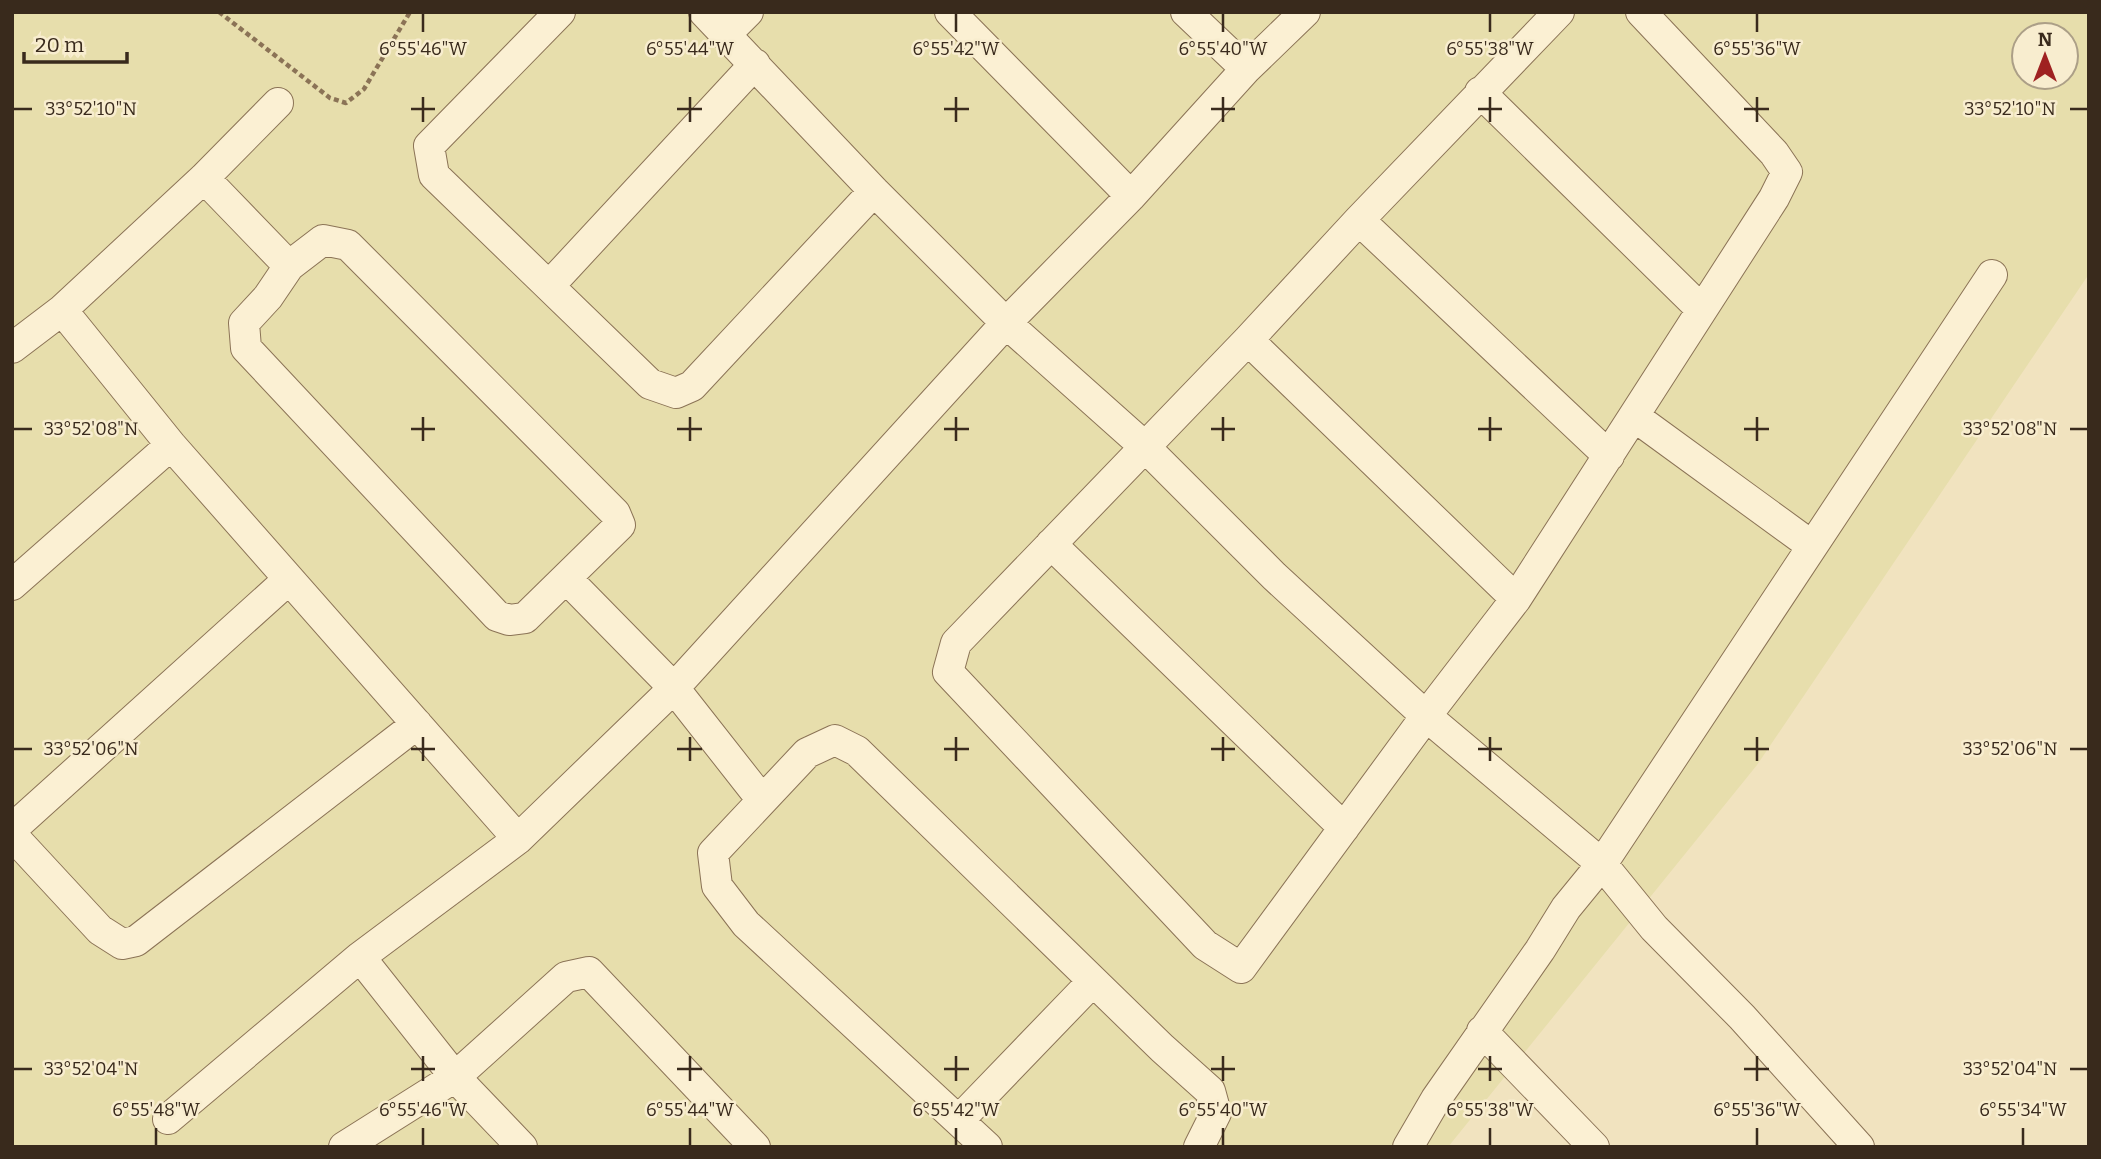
<svg xmlns="http://www.w3.org/2000/svg" width="2101" height="1159" font-family="Bitter,serif">
  <rect width="100%" height="100%" fill="#f1e3bf"/>
  <path fill="#e7deac" fill-rule="evenodd" d="M 12,12 L 2089,12 L 2089,274 L 1757,765 L 1448,1147 L 12,1147 ZM 2024,35 L 2066,35 L 2066,77 L 2024,77 Z"/>
  <g fill="none" stroke-linecap="round" stroke-linejoin="round">
    <g stroke="#8b7356" stroke-width="32">
      <path id="street" d="M 560,12 L 429,146 L 434,175 L 650,384 L 676,393 L 692,386 L 874,191
        M 704,12 L 874,191 L 1006,323 L 1144,446 L 1274,576 L 1426,716 L 1602,864 L 1992,275
        M 950,12 L 1131,196
        M 1186,12 L 1246,69
        M 1559,12 L 1359,220 L 1248,340 L 956,643 L 948,672 L 1205,945 L 1241,968 L 1426,716 L 1516,599 L 1774,198 L 1787,172 L 1774,153 L 1641,12
        M 725,35 L 748,12
        M 1480,92 L 1702,310
        M 204,178 L 289,266
        M 1359,220 L 1609,456
        M 323,240 L 348,245 L 615,513 L 620,525 L 525,618 L 509,620 L 497,616 L 246,348 L 244,323 L 268,297 L 289,266 Z
        M 549,286 L 755,64
        M 62,310 L 204,178 L 278,103
        M 1248,340 L 1516,599
        M 12,348 L 62,310 L 171,445 L 518,839
        M 1635,417 L 1812,546
        M 1051,544 L 1344,828
        M 12,585 L 171,445
        M 762,800 L 674,688 L 1006,323 L 1131,196 L 1246,69 L 1305,12
        M 12,829 L 289,579
        M 12,835 L 100,930 L 122,944 L 136,941 L 417,724
        M 360,957 L 455,1077 L 522,1147
        M 1482,1031 L 1594,1147
        M 168,1119 L 360,957 L 518,839 L 674,688 L 566,578
        M 960,1119 L 1093,981
        M 344,1147 L 455,1077 L 566,977 L 589,972 L 755,1147
        M 987,1147 L 746,924 L 717,886 L 713,853 L 807,753 L 835,740 L 857,751 L 1162,1048 L 1210,1091 L 1216,1113 L 1199,1147
        M 1408,1147 L 1436,1099 L 1540,950 L 1566,908 L 1602,864 L 1654,928 L 1742,1017 L 1859,1147"/>
    </g>
    <path stroke="#8b7356" stroke-width="4.5" stroke-dasharray="5 3.5" stroke-linecap="butt" d="M 219,12 L 330,98 L 346,103 L 364,89 L 410,12"/>
    <use href="#street" stroke="#fbf0d3" stroke-width="30"/>
  </g>
  <path fill="none" stroke="#392a1c" stroke-width="2.5" d="M 423,14 L 423,32M 690,14 L 690,32M 956,14 L 956,32M 1223,14 L 1223,32M 1490,14 L 1490,32M 1757,14 L 1757,32M 423,97 L 423,122M 690,97 L 690,122M 956,97 L 956,122M 1223,97 L 1223,122M 1490,97 L 1490,122M 1757,97 L 1757,122M 14,109 L 32,109M 411,109 L 435,109M 677,109 L 702,109M 944,109 L 969,109M 1211,109 L 1235,109M 1478,109 L 1502,109M 1744,109 L 1769,109M 2070,109 L 2087,109M 423,417 L 423,441M 690,417 L 690,441M 956,417 L 956,441M 1223,417 L 1223,441M 1490,417 L 1490,441M 1757,417 L 1757,441M 14,429 L 32,429M 411,429 L 435,429M 677,429 L 702,429M 944,429 L 969,429M 1211,429 L 1235,429M 1478,429 L 1502,429M 1744,429 L 1769,429M 2070,429 L 2087,429M 423,737 L 423,761M 690,737 L 690,761M 956,737 L 956,761M 1223,737 L 1223,761M 1490,737 L 1490,761M 1757,737 L 1757,761M 14,749 L 32,749M 411,749 L 435,749M 677,749 L 702,749M 944,749 L 969,749M 1211,749 L 1235,749M 1478,749 L 1502,749M 1744,749 L 1769,749M 2070,749 L 2087,749M 423,1056 L 423,1081M 690,1056 L 690,1081M 956,1056 L 956,1081M 1223,1056 L 1223,1081M 1490,1056 L 1490,1081M 1757,1056 L 1757,1081M 14,1069 L 32,1069M 411,1069 L 435,1069M 677,1069 L 702,1069M 944,1069 L 969,1069M 1211,1069 L 1235,1069M 1478,1069 L 1502,1069M 1744,1069 L 1769,1069M 2070,1069 L 2087,1069M 156,1128 L 156,1145M 423,1128 L 423,1145M 690,1128 L 690,1145M 956,1128 L 956,1145M 1223,1128 L 1223,1145M 1490,1128 L 1490,1145M 1757,1128 L 1757,1145M 2023,1128 L 2023,1145"/>
  <g font-size="18" text-anchor="middle" fill="#392a1c" stroke="#f8edcf" stroke-width="5" stroke-linejoin="round" paint-order="stroke">
    <text x="423" y="55">6°55'46"W</text>
    <text x="690" y="55">6°55'44"W</text>
    <text x="956" y="55">6°55'42"W</text>
    <text x="1223" y="55">6°55'40"W</text>
    <text x="1490" y="55">6°55'38"W</text>
    <text x="1757" y="55">6°55'36"W</text>
    <text x="91" y="115">33°52'10"N</text>
    <text x="2010" y="115">33°52'10"N</text>
    <text x="91" y="435">33°52'08"N</text>
    <text x="2010" y="435">33°52'08"N</text>
    <text x="91" y="755">33°52'06"N</text>
    <text x="2010" y="755">33°52'06"N</text>
    <text x="91" y="1075">33°52'04"N</text>
    <text x="2010" y="1075">33°52'04"N</text>
    <text x="156" y="1116">6°55'48"W</text>
    <text x="423" y="1116">6°55'46"W</text>
    <text x="690" y="1116">6°55'44"W</text>
    <text x="956" y="1116">6°55'42"W</text>
    <text x="1223" y="1116">6°55'40"W</text>
    <text x="1490" y="1116">6°55'38"W</text>
    <text x="1757" y="1116">6°55'36"W</text>
    <text x="2023" y="1116">6°55'34"W</text>
  </g>
  <rect width="2101" height="1159" fill="none" stroke="#392a1c" stroke-width="28"/>
  <g transform="translate(2045 56)"><circle r="33" fill="#f8edcf" stroke="#ac9f87" stroke-width="2"/>
  <path d="M0-5L12 26L0 18L-12 26Z" fill="#9f2121"/>
  <text y="-10" font-size="19" font-weight="bold" text-anchor="middle" fill="#392a1c">N</text>
  </g>
  <path d="M24 52v10h103v-10" fill="none" stroke="#392a1c" stroke-width="3.5"/>
  <text x="35" y="52" font-size="21" fill="#392a1c" stroke="#f8edcf" stroke-width="5" paint-order="stroke">20 m</text>
</svg>
